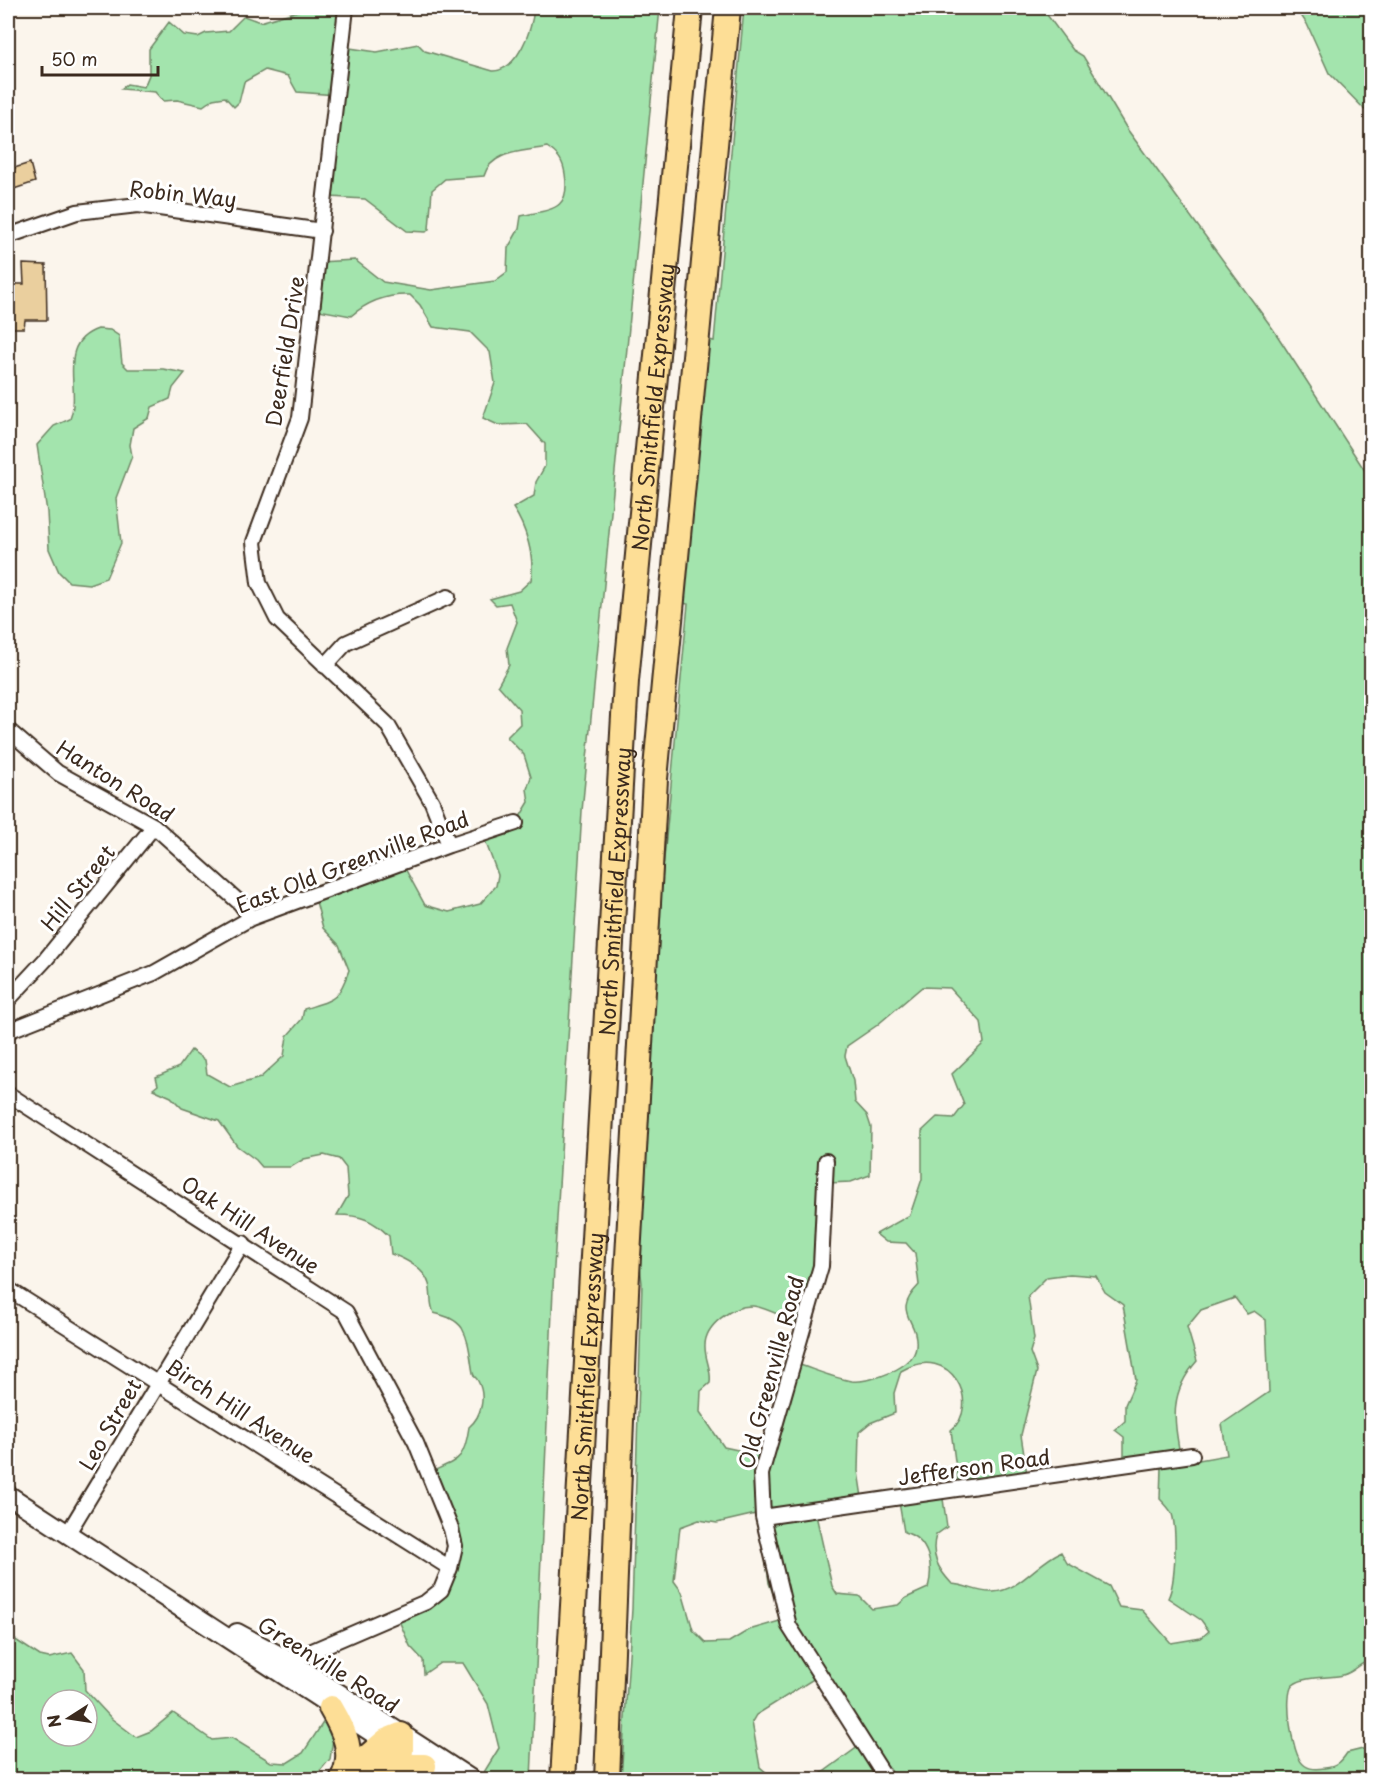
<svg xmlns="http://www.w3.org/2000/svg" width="1379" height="1787" font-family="'Playpen Sans',sans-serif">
  <rect width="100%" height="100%" fill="#fbf5ec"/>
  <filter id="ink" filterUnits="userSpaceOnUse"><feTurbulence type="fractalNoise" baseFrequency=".0167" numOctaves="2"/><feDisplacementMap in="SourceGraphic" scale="12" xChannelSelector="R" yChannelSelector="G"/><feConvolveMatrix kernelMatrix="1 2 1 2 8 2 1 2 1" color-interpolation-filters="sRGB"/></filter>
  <g filter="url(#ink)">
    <path fill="#a3e4ad" stroke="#6f8766" stroke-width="1.5" fill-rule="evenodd" d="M 308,8 L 344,11 L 343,47 L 377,52 L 418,44 L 425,51 L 493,71 C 518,70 532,30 534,8 L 660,8 L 582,811 L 554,1267 L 531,1779 L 485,1780 L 481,1777 L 499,1748 L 488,1704 L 463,1663 L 440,1663 L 424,1674 L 423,1660 L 410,1646 L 397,1616 L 437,1592 L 452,1556 L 429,1473 C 459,1459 464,1461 469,1427 C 482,1416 486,1396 478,1381 C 475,1375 475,1380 473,1373 C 470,1358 470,1342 462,1328 C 455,1318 444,1316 434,1313 C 429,1303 432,1294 429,1284 C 425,1269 404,1258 391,1254 L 389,1236 C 373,1220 361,1215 337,1215 L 348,1196 L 346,1168 L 339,1159 L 324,1155 L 304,1159 L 291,1167 L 262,1167 L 256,1160 L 237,1146 L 219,1121 L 182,1108 L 171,1097 L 153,1089 L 158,1085 L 156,1077 L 179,1067 L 191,1050 L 205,1060 L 207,1074 L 230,1087 L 260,1078 L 284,1056 L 287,1036 L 302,1019 L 304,1009 C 335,999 338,1001 349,970 L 339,945 L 323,928 L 314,894 L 402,863 L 425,905 L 449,912 L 480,904 L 496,886 L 498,875 L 483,835 L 517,822 L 529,802 L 527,789 L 531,777 L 524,755 L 507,737 L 520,724 L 519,709 L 498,685 L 509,665 L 507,648 L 517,622 L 510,603 L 496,605 L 490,599 L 519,591 L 531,580 C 535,557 526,527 513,508 L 534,496 L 536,482 L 545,466 L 545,444 L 527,424 L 498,425 L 483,418 L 495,383 L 490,352 L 470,332 L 433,327 L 420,305 L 410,295 C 386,294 368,301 351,316 L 313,309 L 318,262 L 355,260 L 383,282 L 431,290 L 495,281 L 507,272 L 508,248 L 519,229 L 521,216 C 551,209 571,211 565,174 C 563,161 559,155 547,147 C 525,152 491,150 484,176 L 445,179 L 432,190 L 429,229 L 426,232 L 407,231 L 365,199 L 330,197 L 336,95 L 297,92 L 288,76 L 265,70 L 244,82 L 239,102 L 234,107 L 225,97 L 213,99 L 203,106 L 177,100 L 163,101 L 155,92 L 121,89 L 127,84 L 144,87 L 149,75 L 149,49 L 169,22 L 184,35 L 198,37 L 206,33 L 229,31 L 244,16 L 260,22 Z
      M 744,8 L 1042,8 L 1073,50 L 1083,56 L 1127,129 L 1273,329 L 1371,480 L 1371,1660 C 1360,1662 1354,1673 1343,1675 C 1328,1679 1306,1675 1293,1685 C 1283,1694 1292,1755 1303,1764 C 1309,1770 1318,1769 1325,1768 C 1336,1767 1341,1762 1347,1753 L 1371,1747 L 1371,1779 L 814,1779 L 859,1746 L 815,1678 L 756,1715 L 752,1722 L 760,1767 L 774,1779 L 621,1780 L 632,1609 L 642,1283 L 639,1258 L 662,880 L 688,604 L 677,602 L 704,339 L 714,341 ZM 922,987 L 950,988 L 981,1022 L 984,1043 L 952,1074 L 964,1105 L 954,1118 L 937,1117 L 922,1131 L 922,1179 L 910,1215 L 876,1234 L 886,1242 L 906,1243 L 915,1253 L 919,1285 C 890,1315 919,1317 916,1347 C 914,1368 870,1383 852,1381 C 833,1378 813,1369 794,1363 L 761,1455 L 724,1447 L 700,1412 L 701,1391 L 710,1383 C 712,1370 705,1360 705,1347 C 704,1325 733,1305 753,1306 C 765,1307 789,1320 801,1324 L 820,1266 L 828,1183 L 851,1182 L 870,1175 L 871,1127 L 867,1115 L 855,1102 L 853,1081 L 845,1056 L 847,1046 L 876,1026 ZM 1070,1274 L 1096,1276 L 1105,1292 L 1123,1305 L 1136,1380 L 1125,1405 L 1125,1421 L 1115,1430 L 1124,1437 L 1124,1470 L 1161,1467 L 1160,1499 C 1164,1503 1170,1509 1172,1514 C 1177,1530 1176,1583 1168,1598 L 1201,1620 L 1209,1631 L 1201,1638 L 1171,1643 L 1142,1610 L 1119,1607 L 1109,1586 L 1067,1563 L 1061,1552 C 1037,1562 1020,1591 993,1592 C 978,1593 967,1585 952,1584 C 938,1569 930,1555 936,1535 L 947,1527 L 943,1499 L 938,1496 L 899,1502 L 904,1532 C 929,1539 934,1566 928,1588 L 906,1598 L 898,1605 L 872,1609 L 859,1596 L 837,1594 L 832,1586 L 816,1515 L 863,1504 L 858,1471 L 859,1432 L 870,1423 L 895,1413 L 894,1393 L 901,1371 C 952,1341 982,1406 951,1430 L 959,1492 L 1028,1481 L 1021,1435 L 1037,1371 L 1030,1352 L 1034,1339 L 1028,1296 L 1047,1277 ZM 1235,1298 L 1247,1314 L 1254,1311 L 1266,1320 L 1269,1392 L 1222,1424 L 1227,1455 L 1188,1462 L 1181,1460 C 1174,1420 1168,1394 1197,1361 L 1187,1327 L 1201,1310 ZM 760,1513 L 769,1583 L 783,1620 L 749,1630 L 729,1642 L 706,1643 L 693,1630 L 682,1592 L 674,1581 L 680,1527 L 699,1520 L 717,1523 Z
      M 1296,8 L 1371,8 L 1371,116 L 1329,73 L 1307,24 Z
      M 98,329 L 110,330 L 119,336 L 122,363 L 128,369 L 163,369 L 185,373 L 173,388 L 170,399 L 152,407 L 149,418 L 133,428 L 130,445 L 132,456 L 116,498 L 121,543 L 106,578 L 89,584 L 69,582 L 59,572 L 49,549 L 47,512 L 37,445 L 54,426 L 70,419 C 82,388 55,344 98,329 Z
      M 8,1635 L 40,1656 L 49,1658 L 72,1653 L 84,1669 L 85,1690 L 112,1719 L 136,1737 L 151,1731 L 173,1713 L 212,1740 L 232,1738 L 271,1762 L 287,1763 L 303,1753 L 330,1712 L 337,1713 L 330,1759 L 313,1779 L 8,1779 ZM 51,1700 L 87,1700 L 87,1736 L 51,1736 Z"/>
    <path fill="#eacf9e" stroke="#3b2a1e" stroke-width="1.5" d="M 30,163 L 35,182 L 8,191 L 8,170 Z
      M 23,264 L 46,265 L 47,320 L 25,320 L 24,328 L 8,328 L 8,284 L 24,284 Z"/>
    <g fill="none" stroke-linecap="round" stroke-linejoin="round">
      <g stroke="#3b2a1e" stroke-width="18">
        <path id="minor" d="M 346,8 L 300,418 L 254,542 L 259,583 L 277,619 L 387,724 L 432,802 L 449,845
          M 8,236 L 77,212 L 138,205 L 322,231
          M 325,666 L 346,643 L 448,597
          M 8,730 L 58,773 L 154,826 L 240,903 L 251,918
          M 8,1000 L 46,959 L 154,826
          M 8,1031 L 154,973 L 251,918 L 449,845 L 516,823
          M 8,1094 L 346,1312 L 416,1443 L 451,1529 L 455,1546 L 450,1568 L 441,1590 L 426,1602 L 289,1661
          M 826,1161 L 821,1266 L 761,1474 L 763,1517 L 789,1626 L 887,1780
          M 8,1289 L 450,1568
          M 763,1517 L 1192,1455
          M 68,1533 L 243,1243"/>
      </g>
      <g stroke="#3b2a1e" stroke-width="22">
        <path id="secondary" d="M 8,1495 L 445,1780
          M 237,1633 L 289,1661 L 472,1780"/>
      </g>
      <g stroke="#3b2a1e" stroke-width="28">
        <g id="motorway">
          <path d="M 331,1708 C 344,1730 356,1754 342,1780"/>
          <path d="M 382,1773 L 404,1766 L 424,1766"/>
          <path d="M 344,1777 L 386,1741 L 401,1735 L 401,1751 L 373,1780"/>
          <path id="s1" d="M 563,1780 L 626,681 L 690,8"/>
          <path d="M 607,1780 L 626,1292 L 655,779 L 728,8"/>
        </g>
      </g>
      <use href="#minor" stroke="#fff" stroke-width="14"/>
      <use href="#secondary" stroke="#fff" stroke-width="18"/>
      <use href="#motorway" stroke="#fdde96" stroke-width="24"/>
    </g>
  </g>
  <g text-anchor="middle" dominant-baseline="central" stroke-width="6" stroke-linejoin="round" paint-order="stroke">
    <g font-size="21" fill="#3b2a1e" stroke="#fff">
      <text transform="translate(183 193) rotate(6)">Robin Way</text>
      <text transform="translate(284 351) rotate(-81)">Deerfield Drive</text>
      <text stroke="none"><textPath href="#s1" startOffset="1376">North Smithfield Expressway</textPath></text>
      <text transform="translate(116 780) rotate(32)">Hanton Road</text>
      <text transform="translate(352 861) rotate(-21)">East Old Greenville Road</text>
      <text transform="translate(77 887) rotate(-51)">Hill Street</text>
      <text stroke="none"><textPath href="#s1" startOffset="890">North Smithfield Expressway</textPath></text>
      <text transform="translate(251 1224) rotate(33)">Oak Hill Avenue</text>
      <text transform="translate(770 1372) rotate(-75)">Old Greenville Road</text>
      <text stroke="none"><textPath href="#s1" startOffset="404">North Smithfield Expressway</textPath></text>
      <text transform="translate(241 1410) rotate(33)">Birch Hill Avenue</text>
      <text transform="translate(109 1424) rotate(-60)">Leo Street</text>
      <text transform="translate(974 1466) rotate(-8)">Jefferson Road</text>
      <text transform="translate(329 1664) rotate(32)">Greenville Road</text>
    </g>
  </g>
  <rect width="1379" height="1787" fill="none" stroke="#fff" stroke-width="30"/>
  <rect x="15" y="15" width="1349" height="1757" fill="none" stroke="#3b2a1e" stroke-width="2" filter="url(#ink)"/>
  <g transform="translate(69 1718) rotate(258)"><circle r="28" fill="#ffffff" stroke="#b1aaa5" stroke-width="1.5"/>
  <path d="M0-4.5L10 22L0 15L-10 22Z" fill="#3b2a1e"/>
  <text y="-9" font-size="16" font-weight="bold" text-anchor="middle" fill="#3b2a1e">N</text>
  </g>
  <path d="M42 66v9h116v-9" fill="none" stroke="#3b2a1e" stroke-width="3"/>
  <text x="51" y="66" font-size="18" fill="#3b2a1e" stroke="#ffffff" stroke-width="4.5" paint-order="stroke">50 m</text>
</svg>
